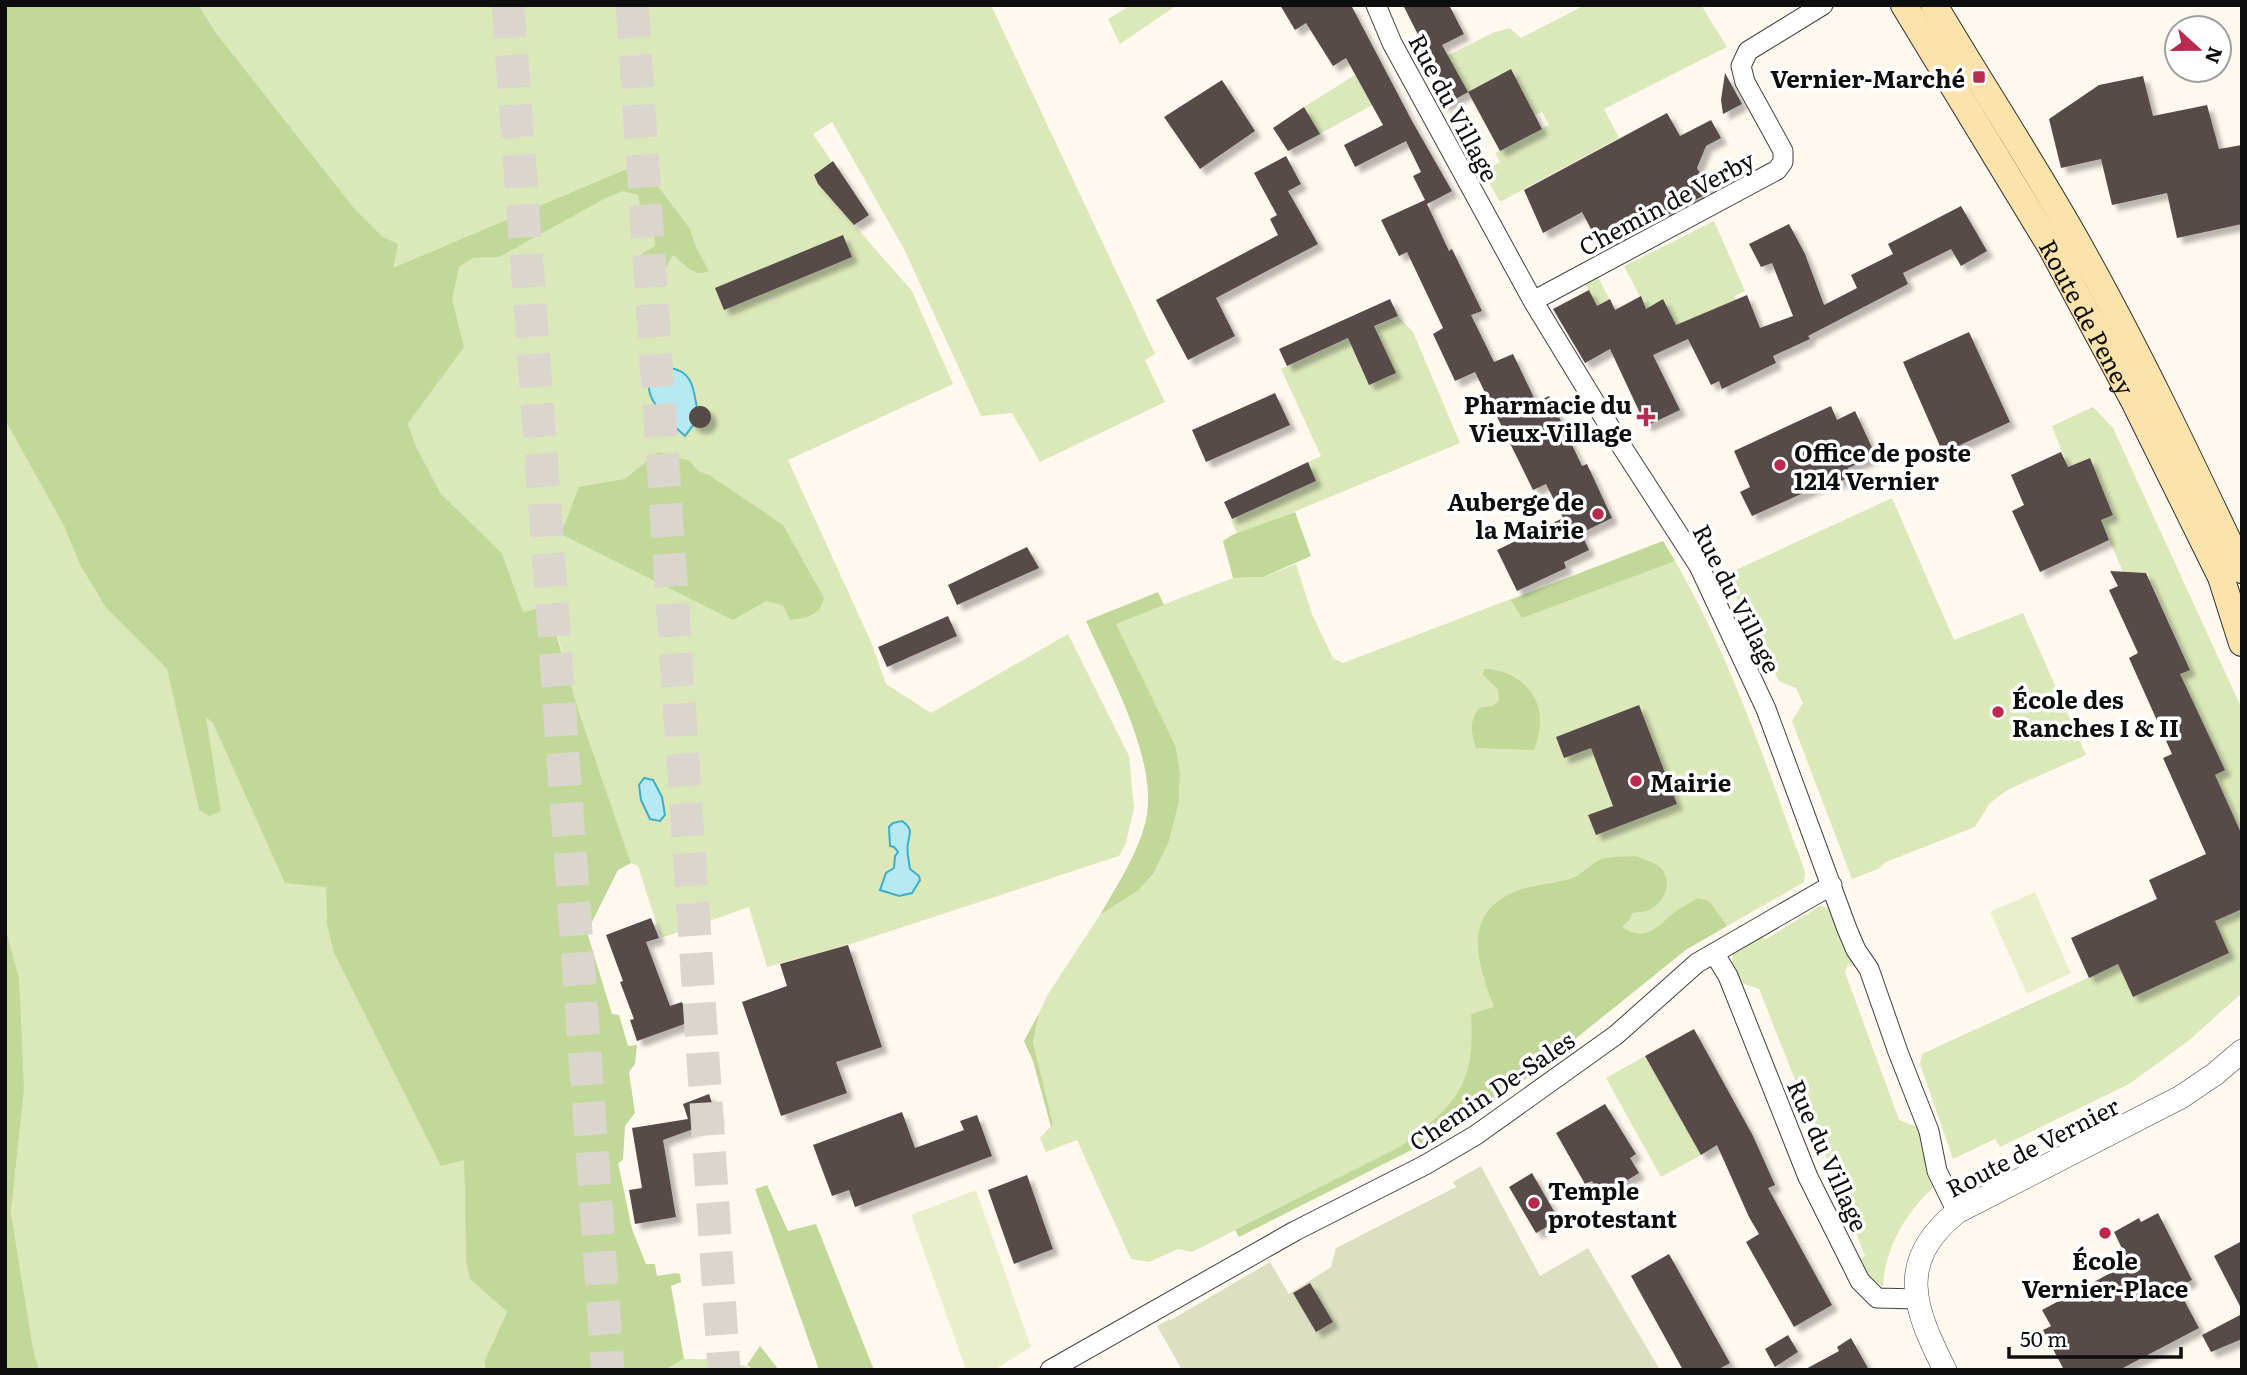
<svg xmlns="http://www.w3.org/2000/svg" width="2247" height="1375" font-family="Literata,serif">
  <defs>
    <filter id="shadow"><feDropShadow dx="6" dy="6" stdDeviation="2" flood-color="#0004"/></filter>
  </defs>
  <rect width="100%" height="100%" fill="#fef8ef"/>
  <path fill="#dbe8b9" d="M 198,5 L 991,5 L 1155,354 L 1145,360 L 1165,402 L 1040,462 L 1012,413 L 981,416 L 904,249 L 832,122 L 813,134 L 832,162 L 818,184 L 912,291 L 953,384 L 788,460 L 872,644 L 886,684 L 931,713 L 1068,634 L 1129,756 L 1134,808 L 1126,843 L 1119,856 L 848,945 L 767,967 L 749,907 L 661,938 L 638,866 L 631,863 L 579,712 L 549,606 L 523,612 L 502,553 L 441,494 L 416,446 L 390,370 L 390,241 L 383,237 L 354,208 L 217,34 Z
    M 1131,5 L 1177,5 L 1120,44 L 1108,19 Z
    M 1585,5 L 1701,5 L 1727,47 L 1604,109 L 1619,138 L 1500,202 L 1483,172 L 1500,162 L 1495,153 L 1520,141 L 1527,127 L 1532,134 L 1549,125 L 1542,112 L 1535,115 L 1511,69 L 1458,98 L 1437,61 L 1492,33 L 1510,28 L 1521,38 Z
    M 1355,75 L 1366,94 L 1374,91 L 1380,101 L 1314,137 L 1316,127 L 1304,107 Z
    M 1714,221 L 1745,291 L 1735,296 L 1736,300 L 1669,328 L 1663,300 L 1646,309 L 1624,266 Z
    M 1598,277 L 1615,310 L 1603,317 L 1585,284 Z
    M 1398,316 L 1413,332 L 1460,443 L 1238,535 L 1231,520 L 1316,481 L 1308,462 L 1321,456 L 1281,369 Z
    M 2093,407 L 2113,428 L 2242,709 L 2242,835 L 2215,775 L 2224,769 L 2180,674 L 2190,669 L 2147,573 L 2123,572 L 2101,520 L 2113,514 L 2090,458 L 2068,467 L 2052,426 Z
    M 5,420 L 64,526 L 80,565 L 106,608 L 167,669 L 199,810 L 221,811 L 205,716 L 213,723 L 326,887 L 327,925 L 333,951 L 441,1165 L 464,1160 L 466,1262 L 470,1279 L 507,1312 L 484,1362 L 486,1370 L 39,1370 L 33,1348 L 11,1213 L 19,1136 L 19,977 L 5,927 Z
    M 1892,498 L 1954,640 L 2023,613 L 2086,755 L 2007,790 L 1989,804 L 1975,827 L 1886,862 L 1878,869 L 1852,879 L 1792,721 L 1803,703 L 1796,688 L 1779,681 L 1725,575 Z
    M 1663,541 C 1727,644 1764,759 1805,872 L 1804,882 L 1687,949 L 1514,1088 L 1473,1038 C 1472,1053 1471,1069 1465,1082 C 1452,1109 1424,1129 1401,1146 L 1192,1252 L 1178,1249 L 1149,1262 L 1131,1259 L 1077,1140 L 1046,1152 L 1040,1138 L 1053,1124 L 1033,1042 L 1039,1013 L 1048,994 L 1100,915 L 1136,892 L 1179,801 L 1180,776 L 1176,747 L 1115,623 L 1233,578 L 1263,577 L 1296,564 L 1312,614 L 1333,658 L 1343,663 Z
    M 1820,906 L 1829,908 L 1858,967 L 1848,964 L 1845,972 L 1899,1120 L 1920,1128 L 1935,1186 C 1906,1212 1885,1247 1883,1287 L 1868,1276 L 1859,1259 L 1865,1256 L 1759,989 L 1739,982 L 1732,965 L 1733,950 L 1760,936 L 1766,939 Z
    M 2242,909 L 2242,993 L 2187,1042 L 2129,1084 L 2000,1147 L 1995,1139 L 1953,1159 L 1920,1064 L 1922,1054 L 2118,964 L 2133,997 L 2229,953 L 2215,921 Z
    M 1645,1056 L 1701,1155 L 1661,1177 L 1606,1078 Z
    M 684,1359 C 706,1359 735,1359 754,1370 L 666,1370 Z"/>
  <path fill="#c2d899" d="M 5,5 L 198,5 L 217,34 L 354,208 L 383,237 L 398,244 L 393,268 L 646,161 L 655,167 L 657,185 L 690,229 L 696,247 L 709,271 C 694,278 684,264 673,255 L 665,269 L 648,274 L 636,271 L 640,255 L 655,246 L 654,235 L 642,215 L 638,195 L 623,191 L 606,198 L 499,257 L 473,258 L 459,267 L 452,299 L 464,347 L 408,423 L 416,446 L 441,494 L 502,553 L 523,612 L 548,606 L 579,712 L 631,863 L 618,870 L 587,932 L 612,1014 L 619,1015 L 628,1046 L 637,1045 L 635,1064 L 629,1072 L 635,1113 L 625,1126 L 623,1160 L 618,1163 L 632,1229 L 646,1264 L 655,1264 L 657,1276 L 675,1273 L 680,1274 L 681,1282 L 671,1286 L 684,1359 L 665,1370 L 486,1370 L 484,1362 L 507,1312 L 470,1279 L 466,1262 L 464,1160 L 441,1166 L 333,951 L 327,925 L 326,887 L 285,883 L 213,723 L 206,717 L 221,811 L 209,816 L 199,810 L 167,669 L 106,608 L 80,565 L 64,526 L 5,420 Z
    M 658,452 L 690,461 L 698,471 L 709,475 L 783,525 L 824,598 C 820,616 806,618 790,620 L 783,605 L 766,601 L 733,620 L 561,534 L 579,487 L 625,479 Z
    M 1295,512 L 1311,556 L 1263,577 L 1233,578 L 1223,541 L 1232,535 Z
    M 1663,541 L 1675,561 L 1522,618 L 1511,600 Z
    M 1158,592 L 1164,605 L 1116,624 L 1176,747 L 1180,774 L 1179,801 L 1169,841 L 1153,874 L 1136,892 L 1100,915 C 1117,885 1136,857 1145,824 C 1161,764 1110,675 1086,621 Z
    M 1484,669 C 1513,669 1541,690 1540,722 C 1540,731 1537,741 1534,750 L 1476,748 C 1471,731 1469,723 1479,708 L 1492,706 L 1499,701 L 1498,689 L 1483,675 Z
    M 1635,856 C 1642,859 1650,861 1656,864 C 1673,875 1668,897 1654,907 C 1648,912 1639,912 1632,913 L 1630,919 L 1622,927 C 1643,941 1654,931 1670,916 C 1678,909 1689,904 1698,898 L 1709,901 L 1727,926 L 1687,949 L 1514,1088 L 1459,1126 L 1239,1237 L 1235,1230 L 1401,1146 C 1456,1105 1476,1085 1471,1014 L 1494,1007 C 1479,966 1460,917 1512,893 C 1529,885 1552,884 1570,879 C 1582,875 1591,863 1602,859 C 1612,856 1625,857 1635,856 Z
    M 5,927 L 19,977 L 24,1089 L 11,1213 L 33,1348 L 39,1370 L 5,1370 Z
    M 1039,1013 L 1033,1042 L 1053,1124 L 1051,1127 L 1033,1061 L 1024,1041 Z
    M 767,1185 L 788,1231 L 816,1224 L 874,1370 L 819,1370 L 755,1189 Z
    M 760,1346 L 779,1370 L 754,1370 L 747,1365 Z"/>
  <path fill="#dce0c1" d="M 1481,1166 L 1540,1276 L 1588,1248 L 1660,1370 L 1182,1370 L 1157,1326 L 1170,1319 L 1171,1320 L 1270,1262 L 1289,1294 L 1331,1267 L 1336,1248 L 1456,1187 L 1453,1182 Z"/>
  <path fill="#eaefcb" d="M 2035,892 L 2071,973 L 2027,994 L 1990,912 Z
    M 976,1190 L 1031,1347 L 994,1370 L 966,1370 L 911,1215 Z"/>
  <path fill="#b5e9f4" stroke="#3eaec9" stroke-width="2" d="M 669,368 C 697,371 693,396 699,417 L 685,436 C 668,421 623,381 669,368 Z
    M 644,778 L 653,780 L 662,797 L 665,815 L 660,821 L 650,819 L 641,800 L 639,785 Z
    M 902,821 C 913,829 910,832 908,843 C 906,851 909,861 910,869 L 919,876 L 920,880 L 912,893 L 899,896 L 880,890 L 886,873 L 894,868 L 895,856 L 898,852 L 894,847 L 890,846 L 889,827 L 893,823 Z"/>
  <path fill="#564c4a" filter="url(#shadow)" d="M 1280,5 L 1351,5 L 1412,121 L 1452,191 L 1427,204 L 1449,251 L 1452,249 L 1482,311 L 1471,315 L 1494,362 L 1513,354 L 1536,402 L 1549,396 L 1582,466 L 1587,464 L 1612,518 L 1581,533 L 1589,550 L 1564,562 L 1566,568 L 1517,591 L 1497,550 L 1563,518 L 1546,484 L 1533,490 L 1475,372 L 1455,381 L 1433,334 L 1443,328 L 1407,252 L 1399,256 L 1381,220 L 1425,200 L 1413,176 L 1421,172 L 1406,141 L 1355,167 L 1344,145 L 1383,125 L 1346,58 L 1333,66 L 1306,23 L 1295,30 Z
    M 1403,5 L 1449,5 L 1464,34 L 1442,45 L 1468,92 L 1443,106 L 1430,83 L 1440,78 Z
    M 1511,69 L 1542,129 L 1500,151 L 1468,92 Z
    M 1725,73 L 1742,104 L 1723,114 L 1721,100 Z
    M 2143,76 L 2153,116 L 2207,105 L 2219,149 L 2242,145 L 2242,224 L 2177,238 L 2167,193 L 2112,205 L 2101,159 L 2061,168 L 2049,119 L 2099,85 Z
    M 1222,80 L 1255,131 L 1200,169 L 1164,117 Z
    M 1304,107 L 1320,134 L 1288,151 L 1273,128 Z
    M 1667,113 L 1680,136 L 1711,120 L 1721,138 L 1706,146 L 1697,168 L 1710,192 L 1602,250 L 1582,212 L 1543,233 L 1524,190 Z
    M 1286,156 L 1301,184 L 1288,191 L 1318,244 L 1216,298 L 1235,336 L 1188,360 L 1156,300 L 1278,235 L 1270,219 L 1277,215 L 1254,173 Z
    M 833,161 L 869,215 L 854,225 L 818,184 L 814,175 Z
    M 1961,206 L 1987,251 L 1961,266 L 1951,249 L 1903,273 L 1908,284 L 1808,336 L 1810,339 L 1773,356 L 1776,363 L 1722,389 L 1719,381 L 1711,385 L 1688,339 L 1653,355 L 1680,410 L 1646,426 L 1610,349 L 1585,363 L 1553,309 L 1589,290 L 1597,306 L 1610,299 L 1615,310 L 1641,296 L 1646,309 L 1663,299 L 1676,325 L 1747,295 L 1760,328 L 1793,316 L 1772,263 L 1761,267 L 1749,244 L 1789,224 L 1805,254 L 1824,305 L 1857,288 L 1851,275 L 1893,254 L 1888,244 Z
    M 843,235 L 852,257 L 724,310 L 715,288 Z
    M 1390,299 L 1398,316 L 1374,326 L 1396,373 L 1369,385 L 1348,338 L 1287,366 L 1279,349 Z
    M 1969,332 L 2010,422 L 1943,453 L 1903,362 Z
    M 1275,393 L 1290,425 L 1206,462 L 1192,430 Z
    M 1831,406 L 1837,420 L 1855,411 L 1876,456 L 1848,468 L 1852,476 L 1832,485 L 1830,481 L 1752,516 L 1740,492 L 1750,487 L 1734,451 Z
    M689 417a11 11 0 1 1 22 0a11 11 0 1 1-22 0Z
    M 2061,452 L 2068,467 L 2090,458 L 2113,515 L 2101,520 L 2109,540 L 2040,572 L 2012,511 L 2024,505 L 2011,475 Z
    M 1308,462 L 1316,481 L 1232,519 L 1224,502 Z
    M 1027,547 L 1039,568 L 957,605 L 948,585 Z
    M 2110,571 L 2146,573 L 2190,670 L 2180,674 L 2225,770 L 2215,775 L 2242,835 L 2242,909 L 2215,921 L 2229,953 L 2133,997 L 2118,964 L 2089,978 L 2071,938 L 2157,899 L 2149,880 L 2206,854 L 2163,758 L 2172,754 L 2129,658 L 2138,653 L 2109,590 L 2118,586 Z
    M 948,616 L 957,636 L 887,667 L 878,647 Z
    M 1639,705 L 1677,804 L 1596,835 L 1588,815 L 1613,806 L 1591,748 L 1564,758 L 1556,737 Z
    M 651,918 L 659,938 L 646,942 L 670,1006 L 682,1002 L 690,1022 L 637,1041 L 630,1020 L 634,1019 L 620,982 L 623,981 L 606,935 Z
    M 848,945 L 882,1047 L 836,1062 L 847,1093 L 781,1116 L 742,1002 L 787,986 L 780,964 Z
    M 1694,1029 L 1753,1136 L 1775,1185 L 1768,1188 L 1832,1305 L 1794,1327 L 1746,1242 L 1759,1234 L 1749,1217 L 1717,1145 L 1701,1155 L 1645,1056 Z
    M 709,1094 L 718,1120 L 663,1140 L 676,1217 L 635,1224 L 629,1190 L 642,1188 L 632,1128 L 688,1119 L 683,1104 Z
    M 1605,1104 L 1636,1154 L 1630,1158 L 1639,1173 L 1601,1196 L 1592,1181 L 1585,1184 L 1556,1133 Z
    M 902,1112 L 915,1148 L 964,1130 L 960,1121 L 977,1115 L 992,1156 L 855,1207 L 849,1190 L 832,1196 L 813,1145 Z
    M 1532,1173 L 1559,1220 L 1536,1233 L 1509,1187 Z
    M 1027,1175 L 1053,1249 L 1014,1264 L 988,1190 Z
    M 2158,1213 L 2192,1280 L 2177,1287 L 2199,1328 L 2119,1370 L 2064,1370 L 2043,1330 L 2051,1326 L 2042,1310 L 2129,1263 L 2114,1232 L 2139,1218 L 2141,1222 Z
    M 2242,1241 L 2242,1310 L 2214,1256 Z
    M 1669,1254 L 1730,1363 L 1717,1370 L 1683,1370 L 1631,1276 Z
    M 1310,1283 L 1333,1322 L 1316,1332 L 1293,1293 Z
    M 2242,1314 L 2242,1339 L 2211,1352 L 2202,1335 Z
    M 1788,1335 L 1798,1352 L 1775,1367 L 1765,1349 Z
    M 1851,1338 L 1869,1370 L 1804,1370 L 1839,1351 L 1837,1347 Z"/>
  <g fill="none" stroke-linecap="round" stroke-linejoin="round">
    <path stroke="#dad5cd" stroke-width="33" stroke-dasharray="33 17" stroke-linecap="butt" d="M 508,5 L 608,1370
      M 632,5 L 724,1370"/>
    <g stroke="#414141" stroke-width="21">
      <path id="minor" d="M 1376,5 L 1392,43 L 1533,301 L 1622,447 L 1699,566 L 1766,709 L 1847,929 L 1856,950 L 1869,969 L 1898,1052 L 1929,1131 L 1937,1171 L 1957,1212
        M 1533,301 L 1777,170 L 1783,162 L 1783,151 L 1745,82 L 1741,66 L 1748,51 L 1823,5
        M 1714,953 L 1728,976 L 1808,1177 L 1860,1281 L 1877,1298 L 1916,1299
        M 1050,1370 L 1295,1231 L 1425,1165 L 1476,1135 L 1616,1035 L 1697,963 L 1832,885"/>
    </g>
    <g stroke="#414141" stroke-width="24">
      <path id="tertiary" d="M 1945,1370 C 1914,1308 1895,1262 1957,1212 L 2181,1097 L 2215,1074 L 2242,1051"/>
    </g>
    <g stroke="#303030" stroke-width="28">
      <g id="secondary">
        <path id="s1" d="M 1904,5 L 2051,247 L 2133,399 L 2221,577 L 2242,643"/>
        <path d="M 1934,5 C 1979,81 2028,156 2072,233 C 2134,342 2188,456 2242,570"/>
      </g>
    </g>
    <use href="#minor" stroke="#fff" stroke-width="19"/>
    <use href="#tertiary" stroke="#fff" stroke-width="23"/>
    <use href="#secondary" stroke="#fce3ac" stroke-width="26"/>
  </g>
  <g fill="#b92a4e" stroke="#fff" stroke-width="2.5">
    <rect x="1972" y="70" width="14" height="14" rx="3.5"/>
    <path d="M1642.5 406.5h7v7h7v7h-7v7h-7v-7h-7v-7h7z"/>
    <circle cx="1780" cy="465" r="7"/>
    <circle cx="1598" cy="514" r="7"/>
    <circle cx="1998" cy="712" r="7"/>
    <circle cx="1636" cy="781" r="7"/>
    <circle cx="1534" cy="1203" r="7"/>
    <circle cx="2105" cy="1233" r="7"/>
  </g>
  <g text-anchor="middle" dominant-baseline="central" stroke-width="7" stroke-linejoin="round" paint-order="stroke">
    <g font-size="24" font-weight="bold" fill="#0e0e0e" stroke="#fff" text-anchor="start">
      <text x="1965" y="77" text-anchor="end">Vernier-Marché</text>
      <text x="1632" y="403" text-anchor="end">Pharmacie du<tspan x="1632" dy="28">Vieux-Village</tspan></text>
      <text x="1794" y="451">Office de poste<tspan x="1794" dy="28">1214 Vernier</tspan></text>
      <text x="1584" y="500" text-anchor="end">Auberge de<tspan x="1584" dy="28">la Mairie</tspan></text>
      <text x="2012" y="698">École des<tspan x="2012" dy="28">Ranches I &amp; II</tspan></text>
      <text x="1650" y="781">Mairie</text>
      <text x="1548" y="1189">Temple<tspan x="1548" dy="28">protestant</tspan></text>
      <text x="2105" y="1259" text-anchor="middle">École<tspan x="2105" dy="28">Vernier-Place</tspan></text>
    </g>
    <g font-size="24" fill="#0e0e0e" stroke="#fff">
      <text transform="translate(1455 107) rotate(62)">Rue du Village</text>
      <text transform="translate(1666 202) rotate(-28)">Chemin de Verby</text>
      <text stroke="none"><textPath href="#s1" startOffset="362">Route de Peney</textPath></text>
      <text transform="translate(1738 598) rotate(63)">Rue du Village</text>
      <text transform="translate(1491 1090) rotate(-34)">Chemin De-Sales</text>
      <text transform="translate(2032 1146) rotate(-27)">Route de Vernier</text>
      <text transform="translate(1829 1155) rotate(66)">Rue du Village</text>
    </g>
  </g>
  <rect width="2247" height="1375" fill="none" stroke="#0e0e0e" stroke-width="14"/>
  <g transform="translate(2198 49) rotate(111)"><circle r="33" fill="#ffffff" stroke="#9f9f9f" stroke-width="2"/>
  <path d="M0-5L12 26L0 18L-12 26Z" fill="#b92a4e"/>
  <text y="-10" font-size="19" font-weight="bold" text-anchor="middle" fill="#0e0e0e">N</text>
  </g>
  <path d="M2009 1347v10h172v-10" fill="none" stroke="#0e0e0e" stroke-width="3.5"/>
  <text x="2020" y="1347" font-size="21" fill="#0e0e0e" stroke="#ffffff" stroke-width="5" paint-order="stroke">50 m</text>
</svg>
